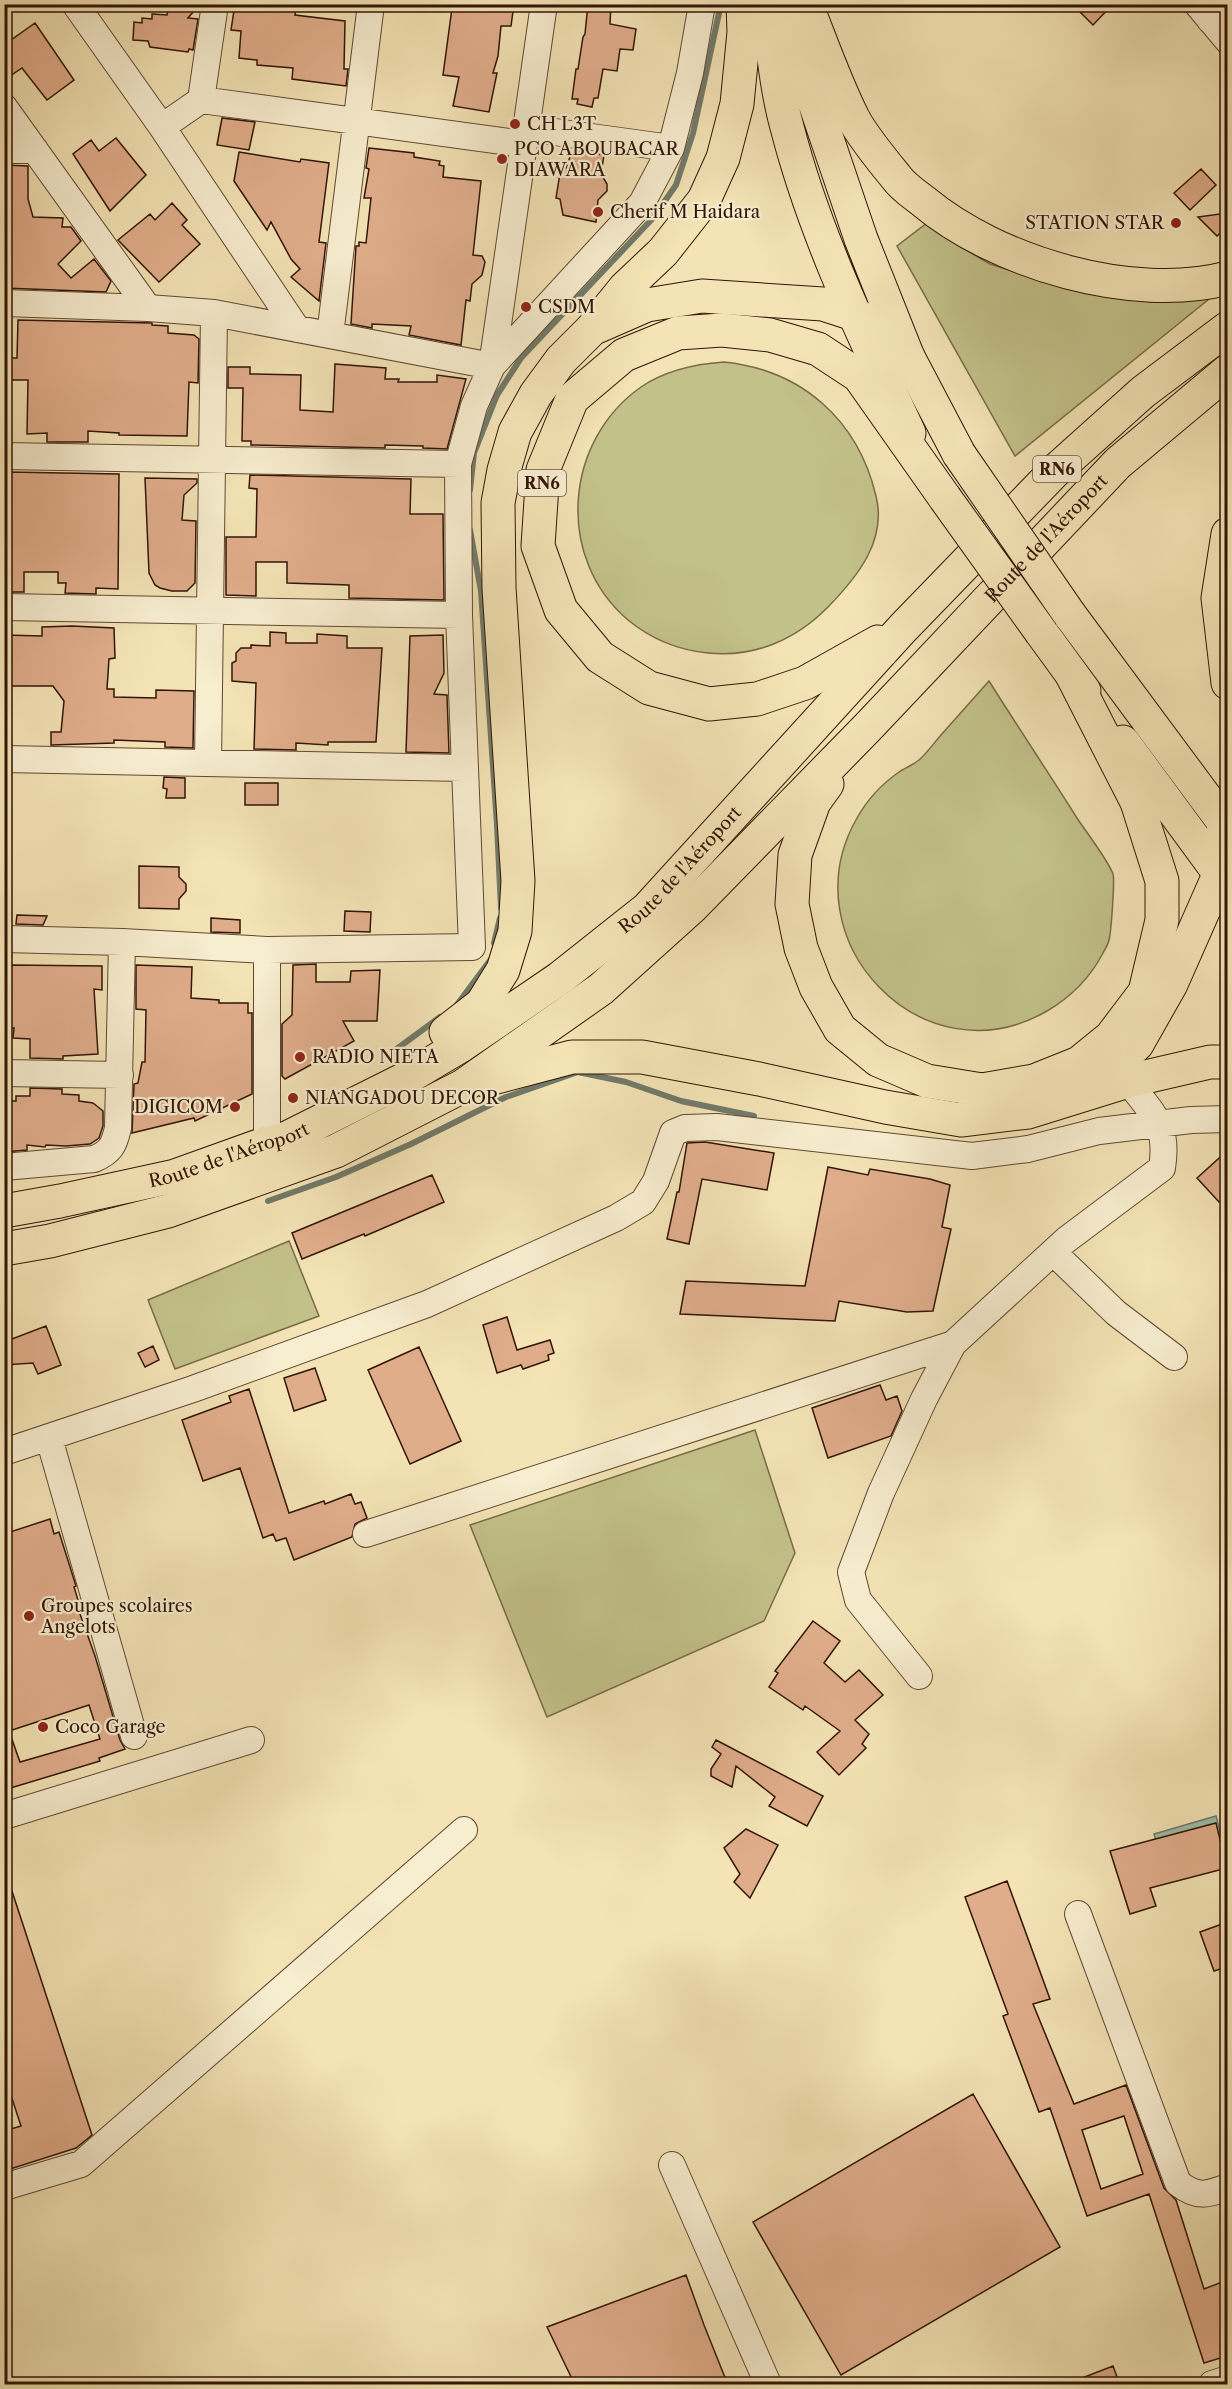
<svg xmlns="http://www.w3.org/2000/svg" width="1232" height="2389" font-family="'Libre Caslon Text',serif">
  <rect width="100%" height="100%" fill="#f3e3b5"/>
  <filter id="stains"><feTurbulence type="fractalNoise" baseFrequency=".00333" numOctaves="4"/><feColorMatrix values="0 0 0 0 .2 0 0 0 0 .09 0 0 0 0 .02 0 0 0 .5 -.17"/></filter>
  <radialGradient id="worn" r=".72"><stop offset=".6" stop-color="#630" stop-opacity="0"/><stop offset="1" stop-color="#630" stop-opacity=".3"/></radialGradient>
  <path fill="#c2c189" stroke="#7a6b48" stroke-width="1.5" d="M 927,223 L 947,239 L 990,264 L 1046,281 L 1219,291 L 1015,456 L 897,246 Z
    M 724,362 C 802,370 858,420 876,496 C 887,540 858,576 829,606 C 797,639 755,658 708,653 C 678,650 651,639 628,620 C 555,558 564,441 641,387 C 666,370 694,364 724,362 Z
    M 989,681 C 1018,727 1048,772 1077,818 C 1086,832 1108,860 1113,874 C 1115,880 1111,933 1109,940 C 1108,945 1105,949 1103,953 C 1090,978 1071,997 1047,1011 C 923,1083 787,940 857,818 C 867,800 882,784 899,772 C 905,768 913,765 919,760 C 927,753 934,743 941,735 C 957,717 973,699 989,681 Z
    M 289,1241 L 319,1316 L 175,1369 L 148,1300 Z
    M 755,1430 L 795,1553 L 764,1621 L 547,1717 L 470,1525 Z"/>
  <path fill="#9cbeab" stroke="#717a69" stroke-width="1.5" d="M 1216,1816 L 1225,1849 L 1164,1867 L 1154,1834 Z"/>
  <g fill="none" stroke-linecap="round" stroke-linejoin="round">
    <path stroke="#717a69" stroke-width="6" d="M 470,490 L 474,453 L 497,395 L 521,358 L 653,218 L 676,185 L 693,133 L 721,4
      M 470,530 L 481,591 L 497,825 L 501,908
      M 494,943 L 500,918
      M 456,1006 L 491,959
      M 387,1056 L 440,1017
      M 268,1201 L 336,1177 L 411,1144 L 506,1097 L 578,1072 L 626,1082 L 681,1101 L 754,1116"/>
  </g>
  <path fill="#e0ad8b" stroke="#311507" stroke-width="1.5" fill-rule="evenodd" d="M 169,4 L 200,4 L 188,18 L 198,19 L 193,50 L 189,49 L 188,52 L 150,47 L 148,41 L 133,40 L 134,22 L 142,23 L 142,18 L 152,19 L 152,14 L 167,15 Z
    M 235,4 L 297,4 L 295,15 L 345,21 L 344,69 L 348,69 L 346,86 L 292,79 L 293,68 L 257,65 L 257,60 L 239,58 L 241,31 L 231,30 Z
    M 465,4 L 514,4 L 511,26 L 501,26 L 498,56 L 493,73 L 497,73 L 489,112 L 453,106 L 459,77 L 443,75 L 452,8 L 464,10 Z
    M 588,4 L 611,4 L 610,24 L 636,29 L 633,50 L 620,49 L 617,71 L 603,69 L 598,98 L 594,98 L 592,107 L 577,104 L 578,99 L 572,99 L 576,69 L 578,69 L 583,37 L 585,34 Z
    M 1072,4 L 1113,4 L 1093,25 Z
    M 35,23 L 74,80 L 47,100 L 22,68 L 4,80 L 4,45 Z
    M 222,118 L 255,122 L 249,150 L 217,145 Z
    M 116,138 L 146,175 L 110,211 L 73,154 L 91,140 L 99,151 Z
    M 369,148 L 414,153 L 414,157 L 440,161 L 439,165 L 444,166 L 443,177 L 481,181 L 473,255 L 482,256 L 485,262 L 482,275 L 472,284 L 470,301 L 466,300 L 461,345 L 409,335 L 411,326 L 372,324 L 372,328 L 351,324 L 356,246 L 359,246 L 359,242 L 366,243 L 371,198 L 364,198 L 369,169 L 366,168 Z
    M 582,151 L 604,155 L 601,174 L 607,184 L 607,191 L 598,200 L 596,222 L 563,215 L 560,199 L 556,198 L 561,167 L 566,168 L 571,154 Z
    M 239,152 L 300,162 L 301,159 L 329,163 L 319,242 L 326,243 L 319,301 L 291,277 L 300,269 L 291,259 L 271,222 L 267,230 L 234,181 Z
    M 4,165 L 28,166 L 28,199 L 33,217 L 63,218 L 62,227 L 71,227 L 81,241 L 58,264 L 71,278 L 94,259 L 111,281 L 106,292 L 4,288 Z
    M 1201,169 L 1216,185 L 1190,210 L 1174,193 Z
    M 172,203 L 187,220 L 182,225 L 200,244 L 159,282 L 118,240 L 150,214 L 155,220 Z
    M 1227,213 L 1227,227 L 1217,236 L 1198,217 Z
    M 18,320 L 152,323 L 152,325 L 168,326 L 168,333 L 194,335 L 199,339 L 198,383 L 189,382 L 187,436 L 119,435 L 119,433 L 88,431 L 88,442 L 47,442 L 47,433 L 27,434 L 28,380 L 4,380 L 4,358 L 17,358 Z
    M 335,364 L 386,368 L 385,379 L 399,379 L 398,382 L 437,382 L 437,375 L 466,379 L 447,449 L 423,448 L 423,446 L 385,445 L 385,448 L 251,445 L 251,441 L 242,441 L 243,388 L 228,388 L 228,367 L 250,367 L 250,374 L 301,375 L 300,410 L 333,412 Z
    M 8,472 L 119,474 L 118,589 L 96,588 L 96,594 L 65,593 L 66,583 L 58,583 L 58,572 L 24,572 L 24,592 L 4,592 L 4,479 L 8,479 Z
    M 250,475 L 411,479 L 410,514 L 443,514 L 444,600 L 349,598 L 349,585 L 287,583 L 287,562 L 256,562 L 256,596 L 226,595 L 226,537 L 256,537 L 257,489 L 249,488 Z
    M 145,478 L 197,479 L 197,483 L 184,495 L 182,520 L 196,521 L 195,583 L 187,591 L 172,591 L 160,588 L 155,585 L 149,573 Z
    M 72,626 L 114,628 L 115,658 L 109,659 L 107,689 L 114,689 L 114,697 L 156,698 L 156,690 L 194,691 L 193,748 L 165,747 L 165,742 L 114,740 L 114,743 L 51,745 L 51,732 L 61,732 L 64,701 L 53,686 L 4,686 L 4,635 L 42,636 L 42,627 Z
    M 270,632 L 286,633 L 286,643 L 317,643 L 317,634 L 347,636 L 347,648 L 382,648 L 376,742 L 328,742 L 328,745 L 296,743 L 296,750 L 254,749 L 256,683 L 232,681 L 232,663 L 236,661 L 236,653 L 241,648 L 251,648 L 251,645 L 270,646 Z
    M 443,635 L 444,673 L 434,694 L 447,695 L 449,753 L 406,752 L 410,636 Z
    M 164,777 L 185,778 L 185,798 L 166,798 L 167,789 L 163,788 Z
    M 245,783 L 278,783 L 278,805 L 245,805 Z
    M 139,866 L 179,867 L 179,877 L 186,884 L 186,891 L 179,899 L 179,909 L 139,908 Z
    M 345,911 L 371,912 L 370,932 L 344,931 Z
    M 17,915 L 47,916 L 43,925 L 16,924 Z
    M 211,918 L 240,920 L 240,933 L 211,932 Z
    M 316,964 L 316,982 L 350,982 L 351,971 L 380,970 L 377,1021 L 343,1021 L 354,1041 L 285,1079 L 282,1076 L 282,1024 L 292,1015 L 293,965 Z
    M 10,965 L 102,966 L 102,990 L 94,989 L 98,1054 L 63,1056 L 63,1059 L 30,1058 L 30,1039 L 13,1038 L 14,1028 L 4,1028 L 4,967 Z
    M 136,965 L 192,967 L 191,998 L 219,1000 L 219,1003 L 248,1003 L 248,1013 L 252,1013 L 252,1094 L 195,1121 L 194,1118 L 132,1133 L 134,1084 L 138,1083 L 142,1062 L 145,1062 L 146,1010 L 136,1009 Z
    M 30,1088 L 62,1089 L 62,1094 L 79,1095 L 79,1101 L 93,1103 L 103,1111 L 103,1126 L 99,1138 L 90,1144 L 66,1146 L 46,1145 L 45,1147 L 27,1145 L 27,1150 L 4,1152 L 4,1101 L 16,1101 L 16,1096 L 30,1096 Z
    M 705,1142 L 774,1153 L 767,1190 L 702,1179 L 689,1244 L 667,1239 L 677,1192 L 679,1192 L 687,1143 Z
    M 1227,1151 L 1227,1194 L 1219,1202 L 1197,1178 Z
    M 828,1167 L 868,1175 L 870,1169 L 930,1179 L 950,1185 L 942,1227 L 951,1229 L 933,1311 L 907,1312 L 839,1301 L 835,1321 L 680,1314 L 686,1281 L 805,1286 Z
    M 432,1175 L 444,1202 L 365,1236 L 364,1234 L 302,1259 L 292,1233 Z
    M 507,1317 L 517,1350 L 550,1340 L 554,1353 L 548,1355 L 549,1360 L 523,1369 L 521,1365 L 497,1373 L 483,1325 Z
    M 46,1326 L 61,1365 L 38,1374 L 33,1363 L 4,1365 L 4,1342 Z
    M 153,1346 L 159,1360 L 145,1367 L 138,1353 Z
    M 419,1347 L 461,1441 L 410,1464 L 368,1370 Z
    M 315,1368 L 326,1400 L 294,1411 L 284,1378 Z
    M 880,1385 L 886,1400 L 897,1396 L 902,1411 L 891,1436 L 828,1458 L 812,1408 Z
    M 249,1389 L 289,1513 L 324,1501 L 325,1504 L 351,1494 L 355,1504 L 361,1502 L 367,1518 L 355,1524 L 352,1537 L 294,1560 L 286,1538 L 276,1541 L 273,1534 L 263,1538 L 240,1468 L 203,1481 L 182,1420 L 231,1402 L 229,1396 Z
    M 50,1519 L 54,1534 L 59,1532 L 76,1586 L 74,1587 L 81,1610 L 80,1614 L 95,1656 L 120,1740 L 125,1749 L 99,1758 L 100,1761 L 4,1790 L 4,1534 ZM 89,1705 L 100,1739 L 20,1762 L 9,1731 Z
    M 813,1621 L 840,1641 L 824,1663 L 845,1682 L 859,1670 L 883,1695 L 855,1720 L 869,1734 L 862,1744 L 866,1748 L 839,1775 L 817,1752 L 840,1731 L 805,1706 L 803,1710 L 769,1687 L 778,1673 L 775,1671 Z
    M 716,1740 L 823,1796 L 807,1826 L 769,1806 L 775,1797 L 736,1766 L 732,1787 L 711,1776 L 711,1769 L 721,1754 L 712,1747 Z
    M 1216,1823 L 1227,1868 L 1150,1888 L 1156,1906 L 1130,1914 L 1110,1851 Z
    M 746,1829 L 778,1845 L 750,1898 L 734,1882 L 740,1874 L 724,1848 Z
    M 4,1879 L 8,1879 L 92,2135 L 76,2148 L 4,2171 L 4,2131 L 21,2126 L 4,2074 Z
    M 1007,1881 L 1050,1999 L 1033,2004 L 1074,2104 L 1126,2085 L 1164,2188 L 1176,2200 L 1204,2289 L 1227,2280 L 1227,2356 L 1204,2363 L 1149,2194 L 1087,2216 L 1050,2108 L 1039,2112 L 1003,2016 L 1008,2014 L 965,1897 ZM 1124,2116 L 1143,2174 L 1101,2189 L 1082,2130 Z
    M 1222,1924 L 1227,1941 L 1227,1967 L 1214,1971 L 1200,1932 Z
    M 973,2094 L 1060,2247 L 841,2375 L 753,2222 Z
    M 686,2275 L 704,2325 L 728,2385 L 575,2385 L 547,2327 Z
    M 1113,2366 L 1120,2385 L 1069,2385 L 1069,2383 Z"/>
  <g fill="none" stroke-linecap="round" stroke-linejoin="round">
    <g stroke="#624832" stroke-width="28">
      <path id="minor" d="M 75,4 L 162,127 L 297,329
        M 1197,4 L 1228,41
        M 1210,20 L 1225,4
        M 201,100 L 215,4
        M 4,107 L 148,308
        M 162,127 L 201,100 L 524,144
        M 526,128 L 671,148
        M 4,150 L 35,150
        M 4,303 L 148,308 L 214,313 L 492,366 L 544,4
        M 330,335 L 371,4
        M 4,456 L 458,464
        M 4,607 L 459,615
        M 4,759 L 464,768
        M 208,763 L 214,313
        M 4,939 L 122,942 L 267,950 L 472,947 L 459,615 L 458,464 L 474,406 L 492,366 L 642,203 L 671,148 L 690,73 L 702,4
        M 267,950 L 267,1143
        M 4,1073 L 120,1075
        M 4,1167 L 94,1159 C 111,1152 114,1145 118,1128 L 122,942
        M 1054,1253 L 1116,1313 L 1174,1357
        M 49,1438 L 134,1736
        M 4,1452 L 193,1389 L 427,1304 L 616,1218 L 643,1202 L 656,1181 L 673,1133 L 685,1128 L 717,1127 L 972,1156 L 1028,1149 L 1099,1131 L 1191,1120 L 1228,1119
        M 366,1534 L 953,1344
        M 919,1676 L 858,1600 L 851,1572 L 881,1493 L 924,1399 L 953,1344 L 1066,1240 L 1162,1168 C 1169,1124 1152,1114 1128,1081
        M 4,1816 L 251,1740
        M 1078,1914 L 1178,2183 C 1197,2198 1206,2195 1228,2187
        M 672,2165 L 768,2384
        M 4,2187 L 81,2164 L 464,1830
        M 1212,2384 L 1228,2379"/>
    </g>
    <g stroke="#311507" stroke-width="35">
      <path id="major" d="M 767,4 C 773,45 776,88 787,127 C 814,233 863,334 909,433
        M 791,4 L 802,65 L 861,239 L 908,357"/>
    </g>
    <g stroke="#311507" stroke-width="35">
      <g id="highway">
        <path d="M 806,4 C 821,42 835,82 853,118 C 863,137 882,160 896,177 C 903,187 914,194 923,201 C 997,263 1133,303 1228,278"/>
        <path d="M 595,325 L 625,288 L 663,252 L 704,200 L 723,158 L 737,104 L 744,32 L 743,4"/>
        <path d="M 1228,534 L 1218,598 L 1228,683"/>
        <path d="M 1070,615 L 1228,828"/>
        <path d="M 1041,632 L 1084,691"/>
        <path d="M 878,642 L 805,683 L 757,699 L 709,704 L 649,688 L 600,657 L 561,610 L 538,546 L 543,470 L 572,399 L 624,355 L 678,333 L 722,330 L 770,335 L 818,349 L 859,376 L 945,498"/>
        <path d="M 1123,742 L 1228,885"/>
        <path d="M 827,784 L 814,802 L 795,855 L 792,904 L 801,948 L 816,987 L 840,1029 L 878,1060 L 927,1081 L 982,1090 L 1034,1081 L 1079,1063 L 1111,1037 L 1145,992 L 1162,920 L 1162,881 L 1137,802 L 1072,675"/>
        <path d="M 446,1032 L 482,1004 L 503,970 L 515,931 L 518,881 L 499,588 L 498,503 L 504,470 L 515,432 L 536,394 L 561,360 L 592,329 L 647,305 L 702,296 L 823,304 L 854,314 L 880,328 L 908,357 L 959,454"/>
        <path d="M 485,1080 L 572,1057 L 642,1057 L 759,1079 L 885,1107 L 961,1120 L 1028,1112 L 1128,1081 L 1210,1062 L 1228,1062"/>
        <path d="M 1089,1091 L 1137,1044 L 1171,984 L 1219,875 L 1224,824"/>
        <path id="s1" d="M 4,1211 L 60,1201 L 175,1176 L 267,1143 L 285,1139 L 403,1080 L 462,1045 L 560,978 L 647,909 L 903,628 L 1055,471 L 1143,392 L 1228,328"/>
        <path id="s2" d="M 4,1249 L 50,1241 L 168,1211 L 336,1151 L 463,1086 L 601,989 L 692,907 L 868,727 L 1118,463 L 1228,371"/>
      </g>
    </g>
    <use href="#minor" stroke="#f7edcf" stroke-width="26"/>
    <use href="#major" stroke="#f3e3b5" stroke-width="33"/>
    <use href="#highway" stroke="#f3e3b5" stroke-width="33"/>
    <g stroke="#311507" stroke-width="35" stroke-linecap="butt">
      <path id="highway-bridge" d="M 959,454 L 1070,615
        M 945,498 L 1041,632"/>
    </g>
    <use href="#highway-bridge" stroke="#f3e3b5" stroke-width="33"/>
  </g>
  <g fill="#8f2418" stroke="#f7edcf" stroke-width="2">
    <circle cx="515" cy="124" r="6"/>
    <circle cx="502" cy="159" r="6"/>
    <circle cx="598" cy="212" r="6"/>
    <circle cx="1176" cy="223" r="6"/>
    <circle cx="526" cy="307" r="6"/>
    <circle cx="300" cy="1057" r="6"/>
    <circle cx="293" cy="1098" r="6"/>
    <circle cx="235" cy="1107" r="6"/>
    <circle cx="29" cy="1616" r="6"/>
    <circle cx="43" cy="1727" r="6"/>
  </g>
  <g text-anchor="middle" dominant-baseline="central" stroke-width="4.5" stroke-linejoin="round" paint-order="stroke">
    <g fill="#f7edcf" stroke="#6c5643" stroke-width="1.5">
      <rect x="1033" y="456" width="48" height="26" rx="4.5"/>
      <rect x="518" y="470" width="48" height="26" rx="4.5"/>
    </g>
    <g font-size="16" font-weight="bold" fill="#311507">
      <text x="1057" y="469">RN6</text>
      <text x="542" y="483">RN6</text>
    </g>
    <g font-size="18" fill="#311507" stroke="#f7edcf" text-anchor="start">
      <text x="527" y="124">CH L3T</text>
      <text x="514" y="149">PCO ABOUBACAR<tspan x="514" dy="21">DIAWARA</tspan></text>
      <text x="610" y="212">Cherif M Haidara</text>
      <text x="1164" y="223" text-anchor="end">STATION STAR</text>
      <text x="538" y="307">CSDM</text>
      <text x="312" y="1057">RADIO NIETA</text>
      <text x="305" y="1098">NIANGADOU DECOR</text>
      <text x="223" y="1107" text-anchor="end">DIGICOM</text>
      <text x="41" y="1606">Groupes scolaires<tspan x="41" dy="21">Angelots</tspan></text>
      <text x="55" y="1727">Coco Garage</text>
    </g>
    <g font-size="18" fill="#311507" stroke="#f7edcf">
      <text stroke="none"><textPath href="#s2" startOffset="1292">Route de l'Aéroport</textPath></text>
      <text stroke="none"><textPath href="#s1" startOffset="772">Route de l'Aéroport</textPath></text>
      <text stroke="none"><textPath href="#s1" startOffset="232">Route de l'Aéroport</textPath></text>
    </g>
  </g>
  <rect width="1232" height="2389" fill="none" stroke="#f3e3b5" stroke-width="24"/>
  <rect x="6" y="6" width="1220" height="2377" fill="none" stroke="#311507" stroke-width="3"/>
  <rect x="12" y="12" width="1208" height="2365" fill="none" stroke="#311507" stroke-width="1.5"/>
  <rect width="100%" height="100%" filter="url(#stains)"/>
  <rect width="100%" height="100%" fill="url(#worn)"/>
</svg>
